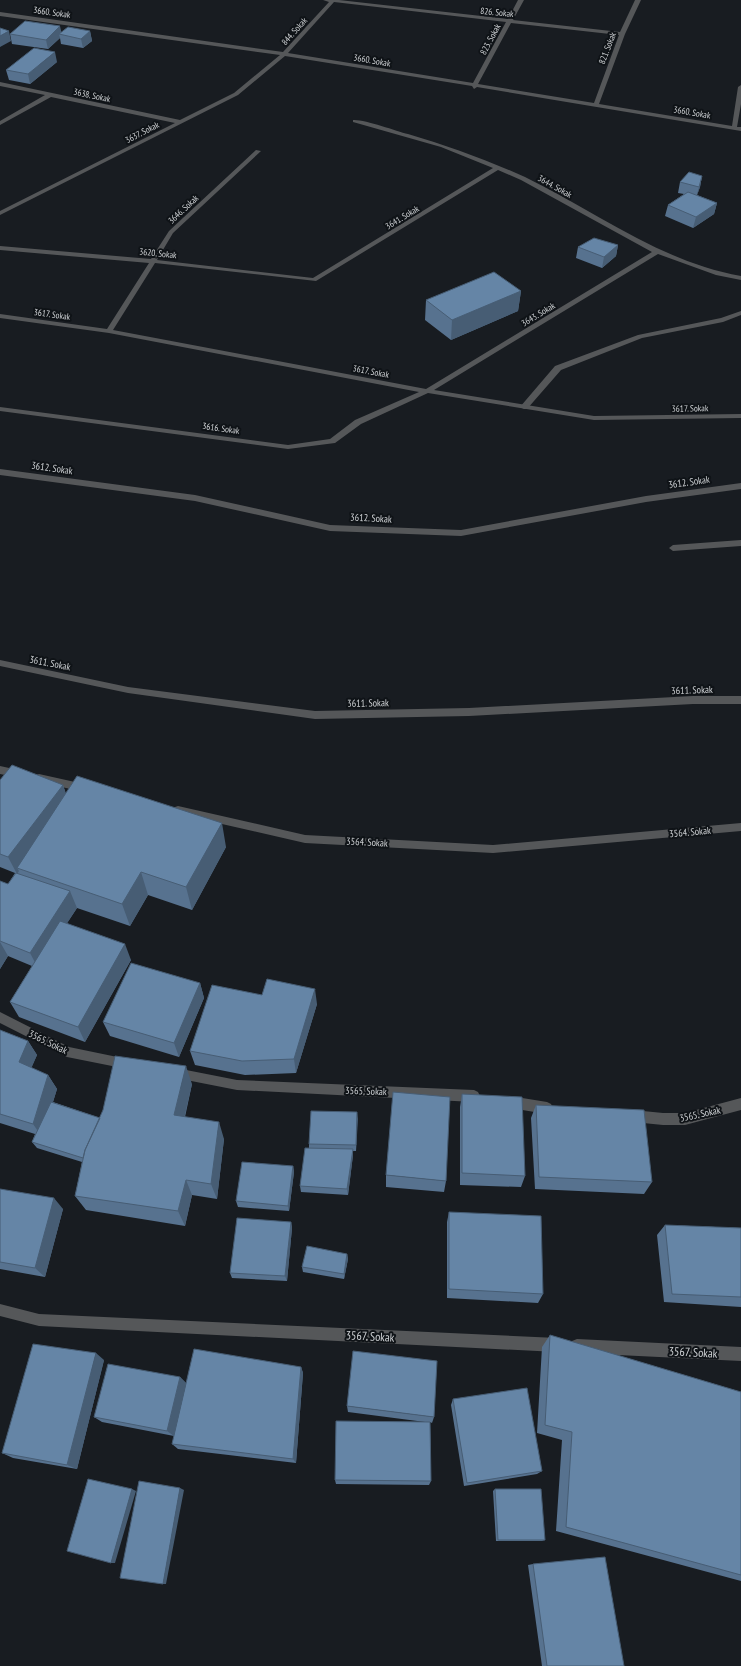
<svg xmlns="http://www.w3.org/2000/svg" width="741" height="1666" font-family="'PT Sans Narrow',sans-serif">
  <rect width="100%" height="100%" fill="#181c21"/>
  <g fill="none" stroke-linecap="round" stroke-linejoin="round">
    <path fill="#555759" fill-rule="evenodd" d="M 741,311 L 741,315 L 723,322 L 642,338 L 561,370 L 527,409 L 524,409 L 520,407 L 555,366 L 638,335 L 721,318 Z"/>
    <path fill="#555759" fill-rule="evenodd" d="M 323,0 L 339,0 L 508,19 L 518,0 L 524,0 L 513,20 L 620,32 L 635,0 L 641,0 L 625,34 L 599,104 L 732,126 L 738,87 L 741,85 L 741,104 L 737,127 L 741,127 L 741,131 L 477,87 L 474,89 L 472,86 L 285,56 L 238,95 L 0,215 L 0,211 L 175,123 L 51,97 L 0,125 L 0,121 L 45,95 L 0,86 L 0,82 L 180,120 L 234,93 L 280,55 L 0,16 L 0,12 L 283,52 L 329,2 ZM 334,2 L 506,22 L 473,83 L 288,53 ZM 511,23 L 619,35 L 594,103 L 478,84 Z
      M 353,120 C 364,119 396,131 408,134 C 448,146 487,160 525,177 C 597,212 661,262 741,276 L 741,280 L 716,275 L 658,254 L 434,390 L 594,416 L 741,414 L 741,418 L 594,420 L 428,393 L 361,424 L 335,443 L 288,449 L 0,411 L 0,407 L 288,445 L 330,439 L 355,420 L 419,392 L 109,333 L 0,318 L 0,314 L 107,329 L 149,263 L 0,250 L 0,246 L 151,259 L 169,231 L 256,150 L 261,151 L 173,233 L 157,260 L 313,278 L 493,168 L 441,147 L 353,122 ZM 498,170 L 521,180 L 652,252 L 426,389 L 113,330 L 155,263 L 316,281 Z
      M 0,469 L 195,495 L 330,525 L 461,530 L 646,496 L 741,483 L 741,489 L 646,502 L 461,536 L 330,531 L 195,501 L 0,475 Z
      M 741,540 L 741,546 L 673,551 L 669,548 L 673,545 Z
      M 0,660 L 128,687 L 315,711 L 469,708 L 693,696 L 741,696 L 741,704 L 693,704 L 469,716 L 315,719 L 128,693 L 0,666 Z
      M 0,766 L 23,771 L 25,774 L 23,777 L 20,778 L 0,774 Z
      M 39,774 L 84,784 L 87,785 L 89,788 L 87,791 L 84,792 L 39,782 L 36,781 L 34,778 L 36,775 Z
      M 178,806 L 305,835 L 493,845 L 741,823 L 741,831 L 493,853 L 305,843 L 178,814 L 175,813 L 173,810 L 175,807 Z
      M 0,1012 L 69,1047 L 127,1059 L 131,1060 L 133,1064 L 131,1068 L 127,1069 L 67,1057 L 0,1023 Z
      M 176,1068 L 237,1080 L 474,1090 L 478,1092 L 480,1096 L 478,1100 L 474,1102 L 237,1090 L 176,1078 L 172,1077 L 170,1073 L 172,1069 Z
      M 510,1096 L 547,1102 L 551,1104 L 553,1108 L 551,1112 L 547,1114 L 510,1108 L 506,1106 L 504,1102 L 506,1098 Z
      M 741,1098 L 741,1110 L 685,1125 L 663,1125 L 633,1122 L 629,1120 L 627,1116 L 629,1112 L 633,1110 L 663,1113 L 685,1113 Z
      M 0,1304 L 39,1314 L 557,1338 L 562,1340 L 564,1345 L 562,1350 L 557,1352 L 39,1326 L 0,1316 Z
      M 577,1339 L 741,1347 L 741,1361 L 577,1353 L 572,1351 L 570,1346 L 572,1341 Z"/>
  </g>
  <path fill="#57728f" d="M 90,31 L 92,41 L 83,48 L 61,44 L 60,38 L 48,49 L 12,44 L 10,34 Z
    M 57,62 L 30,84 L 9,80 L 6,70 Z
    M 702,176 L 700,187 L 697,195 L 717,203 L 714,214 L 693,228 L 665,216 L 668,205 L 684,194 L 678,193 L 680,182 Z
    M 618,245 L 616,256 L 602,268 L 576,258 L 578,247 Z
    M 521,291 L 518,311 L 451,340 L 425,320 L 426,300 Z
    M 0,780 L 63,785 L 66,794 L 226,847 L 192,910 L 148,895 L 130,926 L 77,908 L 67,923 L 131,960 L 85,1042 L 19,1017 L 10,1002 L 32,966 L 8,956 L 0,969 L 0,881 L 8,884 L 15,873 L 0,867 Z
    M 200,983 L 204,998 L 179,1057 L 110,1036 L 103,1022 Z
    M 262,995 L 317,1004 L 296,1073 L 245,1075 L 195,1065 L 190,1051 Z
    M 0,1030 L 28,1041 L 37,1055 L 31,1068 L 48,1075 L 57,1089 L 53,1102 L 100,1118 L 192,1084 L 185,1117 L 224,1139 L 217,1199 L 192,1195 L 185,1226 L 86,1210 L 75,1196 L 82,1162 L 37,1148 L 32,1142 L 35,1134 L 0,1123 Z
    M 462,1094 L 525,1176 L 521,1187 L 460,1185 L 460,1107 Z
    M 536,1105 L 652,1182 L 644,1194 L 535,1189 L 531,1118 Z
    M 357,1112 L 356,1151 L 353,1151 L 353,1155 L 348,1195 L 301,1192 L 300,1186 L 309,1148 L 309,1144 Z
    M 293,1166 L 294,1172 L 289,1211 L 238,1207 L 236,1201 Z
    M 386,1175 L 446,1181 L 444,1192 L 386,1187 Z
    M 0,1189 L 63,1209 L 45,1277 L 0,1269 Z
    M 449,1212 L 543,1294 L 538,1303 L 447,1298 L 447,1222 Z
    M 291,1222 L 292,1228 L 287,1281 L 232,1278 L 230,1273 Z
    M 665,1225 L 741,1228 L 741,1307 L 664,1302 L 657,1235 Z
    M 347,1254 L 348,1259 L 344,1279 L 303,1272 L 302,1267 Z
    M 550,1335 L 741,1392 L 741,1581 L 556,1531 L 562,1440 L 537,1433 L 542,1347 Z
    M 104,1360 L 77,1469 L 13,1458 L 2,1453 Z
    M 301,1367 L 303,1373 L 296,1463 L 178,1449 L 172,1444 Z
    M 180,1377 L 186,1383 L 174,1436 L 102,1422 L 94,1417 Z
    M 453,1399 L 542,1471 L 537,1474 L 464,1486 L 451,1405 Z
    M 347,1406 L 434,1417 L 432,1423 L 430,1422 L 431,1481 L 429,1485 L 336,1484 L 335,1480 L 425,1422 L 348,1412 Z
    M 495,1489 L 545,1540 L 542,1541 L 496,1541 L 493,1491 Z
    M 533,1564 L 624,1666 L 542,1666 L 528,1565 Z"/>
  <path fill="#475d74" d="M 60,26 L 62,35 L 59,34 L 60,38 L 48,49 L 46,40 Z
    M 9,31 L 11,41 L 0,47 L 0,36 Z
    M 90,31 L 92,41 L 83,48 L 81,39 Z
    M 55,52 L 57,62 L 30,84 L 28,74 Z
    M 702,176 L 700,187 L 696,198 Z
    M 717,203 L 714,214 L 693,228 L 696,217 Z
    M 618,245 L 616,256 L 602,268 L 604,257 Z
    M 521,291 L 518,311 L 451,340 L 452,320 Z
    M 63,785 L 69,803 L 17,868 L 19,871 L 17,874 L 8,857 Z
    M 222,823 L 226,847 L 192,910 L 186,887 Z
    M 141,872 L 148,895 L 130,926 L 122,904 Z
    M 70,891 L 77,908 L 38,968 L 30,953 Z
    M 0,942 L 8,956 L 0,969 Z
    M 125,944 L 131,960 L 85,1042 L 78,1027 Z
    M 200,983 L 204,998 L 179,1057 L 174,1043 Z
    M 315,989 L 317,1004 L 296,1073 L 294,1059 Z
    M 28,1041 L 37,1055 L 28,1076 L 19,1062 Z
    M 186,1066 L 192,1084 L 181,1132 L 174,1115 Z
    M 48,1075 L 57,1089 L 42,1137 L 33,1124 Z
    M 357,1112 L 358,1119 L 356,1151 L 356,1145 Z
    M 219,1122 L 224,1139 L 217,1199 L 211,1184 Z
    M 353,1149 L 353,1155 L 348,1195 L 347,1189 Z
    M 293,1166 L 294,1172 L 289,1211 L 288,1206 Z
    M 186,1180 L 192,1195 L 185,1226 L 178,1211 Z
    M 54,1198 L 63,1209 L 45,1277 L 35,1268 Z
    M 291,1222 L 292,1228 L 287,1281 L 285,1276 Z
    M 347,1254 L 348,1259 L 344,1279 L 344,1274 Z
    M 96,1353 L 104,1360 L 77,1469 L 67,1465 Z
    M 301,1367 L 303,1373 L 296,1463 L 293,1459 Z
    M 180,1377 L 186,1383 L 174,1436 L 167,1431 Z
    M 180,1488 L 184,1490 L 166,1584 L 163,1584 Z
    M 132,1489 L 136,1491 L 115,1563 L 111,1563 Z"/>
  <path fill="#6585a6" stroke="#475d74" d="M 25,21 L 60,26 L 46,40 L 10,34 Z
    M 68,27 L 90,31 L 81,39 L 59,34 Z
    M 0,28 L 9,31 L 0,36 Z
    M 34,48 L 55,52 L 28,74 L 6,70 Z
    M 689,172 L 702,176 L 699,187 L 680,182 Z
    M 688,192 L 717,203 L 696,217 L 668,205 Z
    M 594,238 L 618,245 L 604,257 L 578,247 Z
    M 494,272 L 521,291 L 452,320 L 426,300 Z
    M 12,765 L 63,785 L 8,857 L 0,854 L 0,780 Z
    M 77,776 L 222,823 L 186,887 L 141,872 L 122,904 L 17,868 Z
    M 16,873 L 70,891 L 30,953 L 0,941 L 0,881 L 8,884 Z
    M 60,921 L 125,944 L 78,1027 L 10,1002 Z
    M 131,963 L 200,983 L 174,1043 L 103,1022 Z
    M 267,979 L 315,989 L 294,1059 L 242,1061 L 190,1051 L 212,985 L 262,995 Z
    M 0,1030 L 28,1041 L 19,1062 L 48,1075 L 33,1124 L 0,1114 Z
    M 115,1056 L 186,1066 L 174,1115 L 219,1122 L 211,1184 L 186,1180 L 178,1211 L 75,1196 L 85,1150 L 103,1110 Z
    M 393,1092 L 450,1097 L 446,1181 L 386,1175 Z
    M 462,1094 L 522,1097 L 525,1176 L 462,1173 Z
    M 51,1102 L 100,1118 L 85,1150 L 83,1158 L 32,1142 Z
    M 536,1105 L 644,1110 L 652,1182 L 539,1177 Z
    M 311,1111 L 357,1112 L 356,1145 L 309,1144 Z
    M 305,1148 L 353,1149 L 347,1189 L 300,1186 Z
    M 242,1162 L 293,1166 L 288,1206 L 236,1201 Z
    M 0,1189 L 54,1198 L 35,1268 L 0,1262 Z
    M 449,1212 L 541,1216 L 543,1294 L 449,1289 Z
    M 237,1218 L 291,1222 L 285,1276 L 230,1273 Z
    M 665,1225 L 741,1228 L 741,1297 L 672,1294 Z
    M 307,1246 L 347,1254 L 344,1274 L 302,1267 Z
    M 550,1335 L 741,1392 L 741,1575 L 566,1527 L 572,1432 L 545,1425 Z
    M 33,1344 L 96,1353 L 67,1465 L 2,1453 Z
    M 194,1349 L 301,1367 L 293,1459 L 172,1444 Z
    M 353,1351 L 437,1361 L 434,1417 L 347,1406 Z
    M 108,1364 L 180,1377 L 167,1431 L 94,1417 Z
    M 527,1388 L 542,1471 L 467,1483 L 453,1399 Z
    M 336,1421 L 430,1422 L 431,1481 L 335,1480 Z
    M 88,1479 L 132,1489 L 111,1563 L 67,1551 Z
    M 139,1481 L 180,1488 L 163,1584 L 120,1578 Z
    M 495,1489 L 541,1489 L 545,1540 L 498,1540 Z
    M 605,1557 L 624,1666 L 547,1666 L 533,1564 Z"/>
  <g text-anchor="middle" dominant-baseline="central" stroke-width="4" stroke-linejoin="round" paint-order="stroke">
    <g font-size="9" fill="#cfd2d5" stroke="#0f1317">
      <text transform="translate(52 12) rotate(8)">3660. Sokak</text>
      <text transform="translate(497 12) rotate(6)">826. Sokak</text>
      <text transform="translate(294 31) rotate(-48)">844. Sokak</text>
      <text transform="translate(490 39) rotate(-62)">823. Sokak</text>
      <text transform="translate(607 48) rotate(-69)">821. Sokak</text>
      <text transform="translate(372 60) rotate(10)">3660. Sokak</text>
      <text transform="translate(92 95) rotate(12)">3638. Sokak</text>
      <text transform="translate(692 112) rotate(10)">3660. Sokak</text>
      <text transform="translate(142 132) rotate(-27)">3637. Sokak</text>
      <text transform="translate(555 186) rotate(29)">3644. Sokak</text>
      <text transform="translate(183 209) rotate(-43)">3646. Sokak</text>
      <text transform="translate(402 217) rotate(-31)">3641. Sokak</text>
      <text transform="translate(158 253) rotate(6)">3620. Sokak</text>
      <text transform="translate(52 314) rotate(8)">3617. Sokak</text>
      <text transform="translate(538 314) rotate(-31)">3643. Sokak</text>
      <text transform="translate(371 371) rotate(11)">3617. Sokak</text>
      <text transform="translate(690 408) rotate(-1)">3617. Sokak</text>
      <text transform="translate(221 428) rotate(8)">3616. Sokak</text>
    </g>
    <g font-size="10" fill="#cfd2d5" stroke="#0f1317">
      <text transform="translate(52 468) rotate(8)">3612. Sokak</text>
      <text transform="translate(689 482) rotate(-8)">3612. Sokak</text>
      <text transform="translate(371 518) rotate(3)">3612. Sokak</text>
      <text transform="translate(50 663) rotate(11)">3611. Sokak</text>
      <text transform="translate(692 690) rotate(-2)">3611. Sokak</text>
      <text transform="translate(368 703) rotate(-1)">3611. Sokak</text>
      <text transform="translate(690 832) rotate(-5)">3564. Sokak</text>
      <text transform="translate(367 842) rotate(3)">3564. Sokak</text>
      <text transform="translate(48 1042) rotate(26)">3565. Sokak</text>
      <text transform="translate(366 1091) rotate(2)">3565. Sokak</text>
      <text transform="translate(700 1114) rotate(-12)">3565. Sokak</text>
    </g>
    <g font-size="12" fill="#cfd2d5" stroke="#0f1317">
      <text transform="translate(370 1336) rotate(3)">3567. Sokak</text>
      <text transform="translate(693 1352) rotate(3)">3567. Sokak</text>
    </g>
  </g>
</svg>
